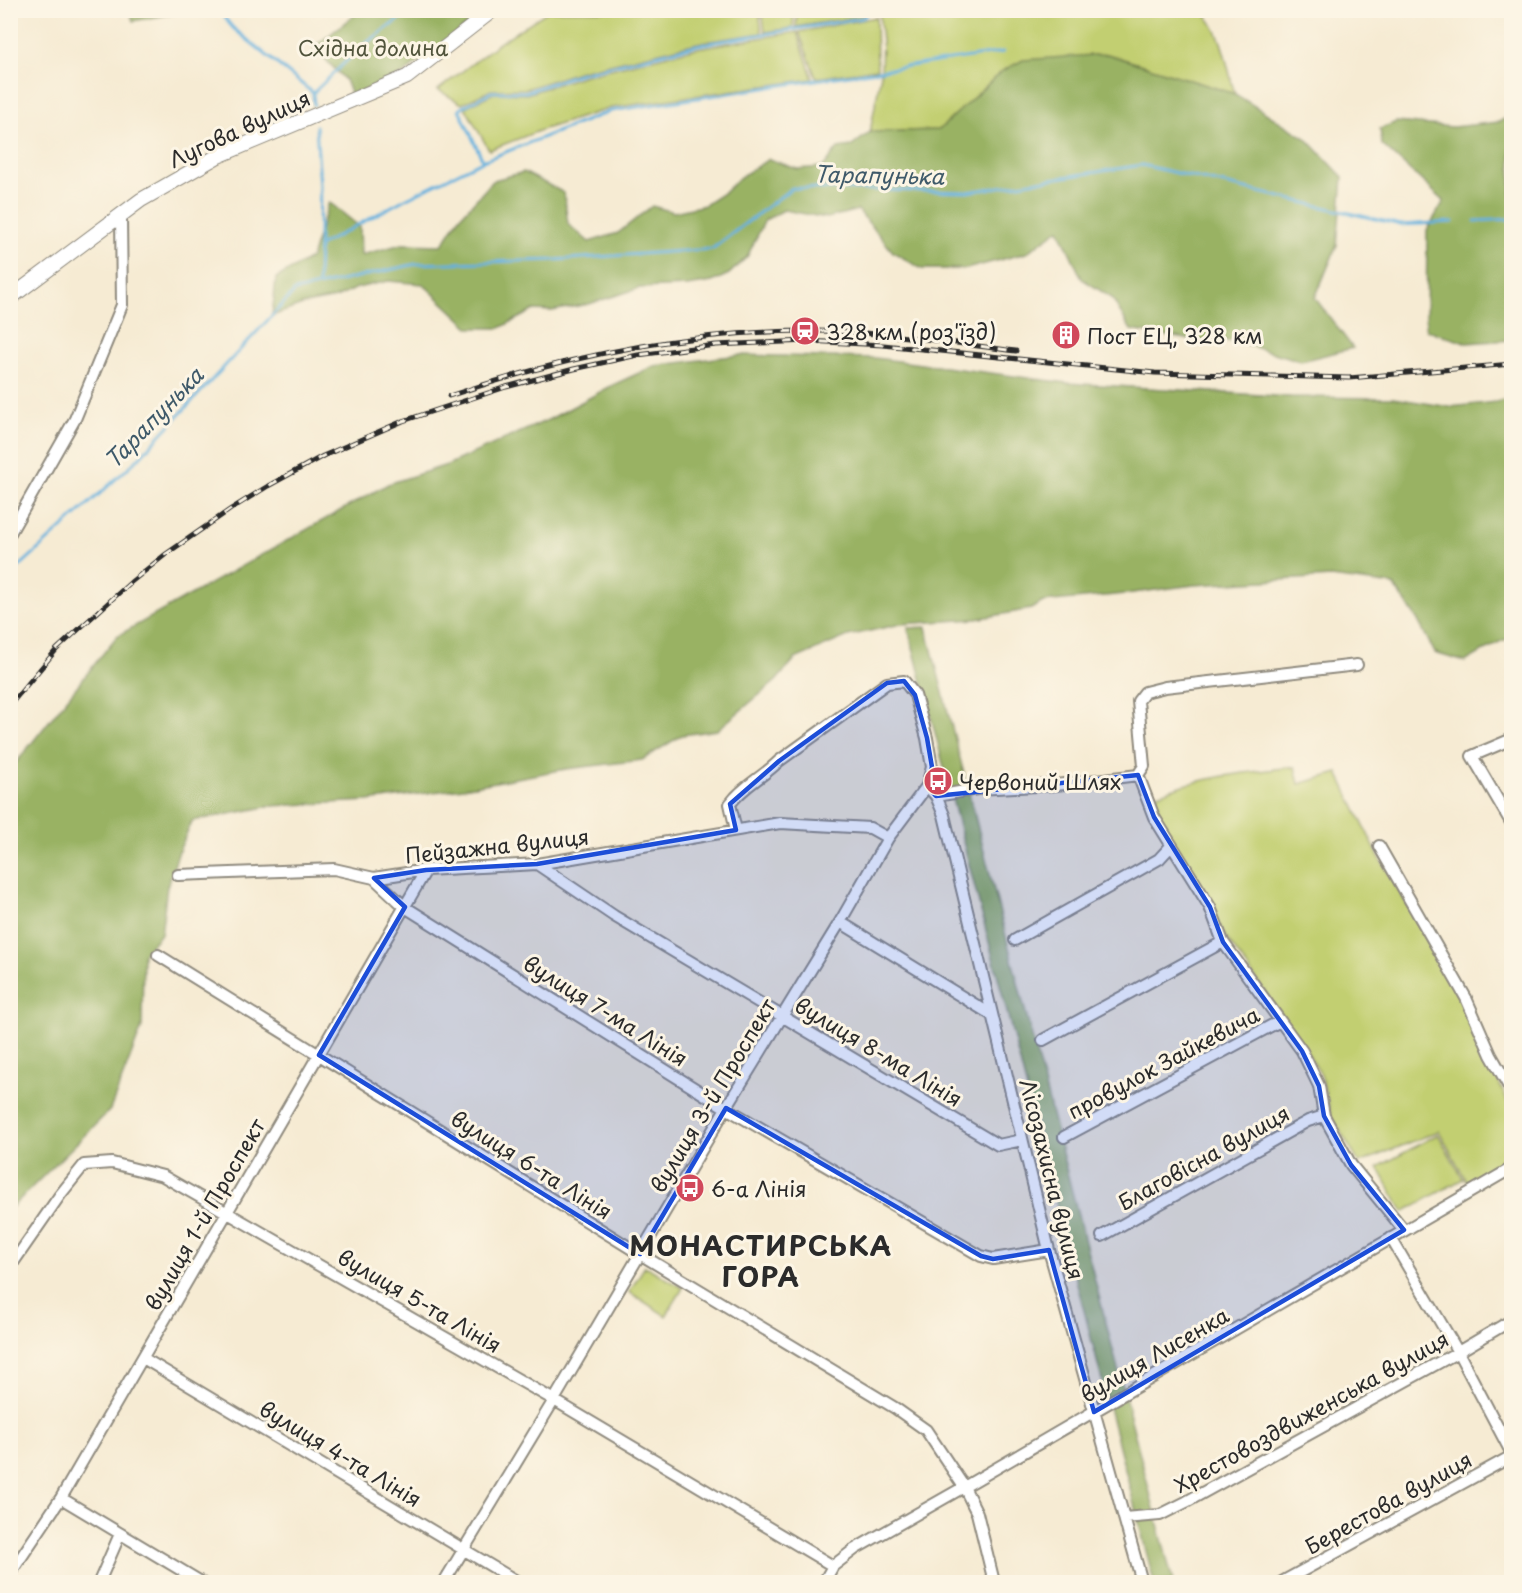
<svg xmlns="http://www.w3.org/2000/svg" width="1522" height="1593" font-family="'Playpen Sans',sans-serif">
  <rect width="100%" height="100%" fill="#fcf5e5"/>
  <filter id="ink" filterUnits="userSpaceOnUse"><feTurbulence type="fractalNoise" baseFrequency=".0167" numOctaves="2"/><feDisplacementMap in="SourceGraphic" scale="12" xChannelSelector="R" yChannelSelector="G"/><feConvolveMatrix kernelMatrix="1 2 1 2 8 2 1 2 1" color-interpolation-filters="sRGB"/></filter>
  <filter id="wash" filterUnits="userSpaceOnUse"><feTurbulence type="fractalNoise" baseFrequency=".008" numOctaves="4" result="noise"/><feDisplacementMap in="SourceGraphic" scale="24" xChannelSelector="R" yChannelSelector="G"/><feGaussianBlur stdDeviation="1.35" result="paint"/><feColorMatrix in="noise" values="0 0 0 0 0 0 0 0 0 0 0 0 0 0 0 0 0 1.4 0 .05"/><feComposite in="paint" operator="in"/></filter>
  <g filter="url(#wash)">
    <rect width="100%" height="100%" fill="#f6ebd3"/>
    <path fill="#c2cf71" stroke="#767d4e" stroke-width="1.5" d="M 548,11 L 759,11 L 762,33 L 697,43 L 581,71 L 526,89 L 491,90 L 462,104 L 438,90 L 499,43 Z
      M 762,11 L 794,11 L 793,28 L 765,32 Z
      M 797,11 L 797,10 L 868,11 L 862,16 L 796,27 Z
      M 879,11 L 1202,11 C 1223,30 1227,68 1235,94 L 1107,54 L 1002,71 L 939,130 L 870,132 L 881,74 L 882,41 Z
      M 876,17 L 877,69 L 816,78 L 799,32 Z
      M 797,32 L 813,79 L 611,108 L 544,129 L 489,150 L 465,107 L 494,93 L 527,94 L 582,76 L 697,48 Z
      M 1295,767 L 1299,784 L 1338,773 L 1377,853 L 1458,993 L 1509,1105 L 1512,1112 L 1511,1158 L 1467,1182 L 1439,1131 L 1359,1163 L 1331,1115 L 1321,1075 L 1303,1045 L 1227,939 L 1165,829 L 1153,796 C 1198,777 1247,772 1295,767 Z
      M 1438,1134 L 1463,1179 L 1403,1212 L 1378,1167 Z
      M 645,1266 L 683,1288 L 666,1316 L 629,1292 Z"/>
    <path fill="#99b263" stroke="#626e47" stroke-width="1.5" d="M 130,11 L 130,10 L 191,11 L 133,21 Z
      M 360,11 L 485,11 L 403,74 L 351,96 L 345,80 L 314,47 Z
      M 1107,54 L 1235,94 L 1306,138 L 1343,177 L 1337,245 L 1315,298 L 1353,348 L 1301,361 L 1234,341 L 1192,340 L 1131,330 L 1112,298 L 1082,279 L 1059,229 L 1026,253 L 966,269 L 922,269 L 893,252 L 858,210 L 827,218 L 784,210 L 765,220 L 747,257 L 729,274 L 712,282 L 687,286 L 640,288 L 589,304 L 552,311 L 534,310 L 500,328 L 470,328 L 423,284 L 388,281 L 357,288 L 336,298 L 305,304 L 272,316 L 276,278 L 311,258 L 329,202 L 360,227 L 361,255 L 402,244 L 442,245 L 460,217 L 494,180 L 524,172 L 564,193 L 568,224 L 589,242 L 618,233 L 652,206 L 674,212 L 705,205 L 725,192 L 740,177 L 769,159 L 797,169 L 823,167 L 838,148 L 852,146 L 870,132 L 939,130 L 1002,71 L 1023,60 Z
      M 1511,115 L 1511,340 L 1466,343 L 1426,330 L 1427,230 L 1444,201 L 1382,145 L 1380,129 L 1396,122 L 1453,127 L 1499,122 Z
      M 739,355 L 875,358 L 1067,383 L 1291,397 L 1393,398 L 1450,407 L 1496,402 L 1511,398 L 1511,638 L 1501,641 L 1465,662 L 1435,653 L 1417,619 L 1394,585 L 1331,577 L 1194,585 L 1125,594 L 1043,602 L 1031,609 L 976,619 L 901,624 L 848,636 L 795,659 L 776,681 L 717,730 L 682,735 L 642,760 L 566,769 L 463,788 L 368,801 L 271,806 L 192,821 L 179,851 L 167,887 L 161,934 L 143,954 L 142,1027 L 110,1110 L 11,1208 L 11,769 L 117,636 L 388,484 L 447,465 L 550,419 L 613,385 L 654,366 Z
      M 926,627 L 1173,1582 L 1154,1582 L 908,628 Z"/>
    <g fill="none" stroke-linecap="round" stroke-linejoin="round">
      <path stroke="#64b1de" stroke-width="3" d="M 218,10 L 233,28 L 313,93
        M 314,105 L 313,93 L 361,47 L 412,10
        M 316,126 L 320,186 L 318,286
        M 483,161 L 459,109 L 491,92 L 526,92 L 578,74 L 697,45 L 863,18 L 871,10
        M 1475,221 L 1512,219
        M 319,246 L 407,198 L 480,162 L 611,111 L 1003,52
        M 10,575 L 138,459 L 295,291 L 416,264 L 554,260 L 712,249 L 792,188 L 967,192 L 1142,165 L 1401,225 L 1453,222"/>
    </g>
  </g>
  <g filter="url(#ink)">
    <g fill="none" stroke-linecap="round" stroke-linejoin="round">
      <g stroke="#908b7f" stroke-width="14">
        <path id="minor" d="M 10,533 L 75,419 L 122,305 L 121,215
          M 1512,739 L 1472,756 L 1512,824
          M 1138,775 L 1154,817 L 1210,907 L 1223,942 L 1302,1051 L 1319,1086 L 1324,1116 L 1351,1165 L 1404,1230
          M 927,786 L 936,796 L 944,815 L 1049,1250 L 1142,1582
          M 936,796 L 977,789 L 1056,785 L 1138,775 L 1144,766 L 1138,701 L 1145,692 L 1165,687 L 1357,665
          M 1379,846 L 1466,998 L 1491,1055 L 1512,1092
          M 537,864 L 614,916 L 998,1145 L 1022,1140
          M 178,875 L 334,869 L 374,878 L 426,870 L 537,864 L 780,823 L 870,828 L 888,838
          M 374,878 L 405,907 L 726,1108 L 981,1256 L 993,1259 L 1049,1250
          M 840,922 L 992,1015
          M 1015,940 L 1159,859 L 1171,846
          M 158,955 L 640,1254 L 895,1408 L 926,1430 L 964,1487 L 977,1513 L 994,1582
          M 1043,1040 L 1223,942
          M 1064,1137 L 1280,1021
          M 1102,1236 L 1308,1121 L 1324,1116
          M 1391,1238 L 1458,1352 L 1512,1454
          M 10,1267 L 60,1195 L 84,1165 L 112,1163 L 163,1176 L 554,1400 L 833,1566
          M 143,1358 L 518,1582
          M 61,1498 L 201,1582
          M 1124,1518 L 1160,1515 L 1186,1502 L 1458,1352 L 1512,1320
          M 10,1574 L 61,1498 L 426,870
          M 99,1582 L 120,1534
          M 444,1582 L 554,1400 L 726,1108 L 840,922 L 888,838 L 927,786 L 932,767 L 927,738 L 915,695 L 904,681 L 887,683 L 779,761 C 763,777 743,786 730,804 L 736,830
          M 824,1582 L 833,1566 L 855,1549 L 964,1487 L 1512,1168
          M 1282,1582 L 1512,1456"/>
      </g>
      <g stroke="#908b7f" stroke-width="16">
        <path id="tertiary" d="M 10,298 L 141,200 L 218,156 L 407,77 L 493,10"/>
      </g>
      <use href="#minor" stroke="#fff" stroke-width="10"/>
      <use href="#tertiary" stroke="#fff" stroke-width="14"/>
      <g stroke="#2b2b2b" stroke-width="5">
        <path id="rail" d="M 449,396 C 564,357 682,332 804,331 C 875,330 946,342 1016,351
          M 10,705 L 57,649 L 131,582 L 166,554 L 231,509 L 268,486 L 323,456 L 403,421 L 506,387 L 574,369 L 638,355 L 716,345 L 807,341 L 883,345 L 1155,373 L 1349,378 L 1512,364"/>
      </g>
      <use href="#rail" stroke="#fcf5e5" stroke-width="3" stroke-dasharray="9" stroke-linecap="butt"/>
    </g>
  </g>
  <path fill="#1d4ed8" fill-opacity="0.2" stroke="#1d4ed8" stroke-width="4.5" stroke-linejoin="round" d="M 904,681 L 915,695 L 927,738 L 932,767 L 927,786 L 936,796 L 1138,775 L 1154,817 L 1210,907 L 1223,942 L 1302,1051 L 1319,1086 L 1324,1116 L 1351,1165 L 1404,1230 L 1094,1412 L 1049,1250 L 993,1259 L 981,1256 L 726,1108 L 640,1254 L 319,1055 L 405,907 L 374,878 L 426,870 L 537,864 L 736,830 L 730,804 L 779,761 L 887,683 Z"/>
  <defs>
    <g id="station-disc" transform="scale(1.5)"><circle r="9.5" fill="#d1495b" stroke="#fcf5e5"/><path d="M-3-6H3Q5-6 5-4V2Q5 4 3 4L4.5 6H3L1.5 4h-3L-3 6H-4.5L-3 4Q-5 4-5 2V-4Q-5-6-3-6ZM-3.5-4v3h7v-3ZM-3.5 1v1.5H-2V1ZM2 1v1.5H3.5V1Z" fill="#fff"/></g>
    <g id="building-disc" transform="scale(1.5)"><circle r="9.5" fill="#d1495b" stroke="#fcf5e5"/><path d="M-4-6H4V6H1V3H-1V6H-4ZM-2.5-4.3h1.7v1.8h-1.7ZM.8-4.3h1.7v1.8H.8ZM-2.5-1h1.7V.8h-1.7ZM.8-1h1.7V.8H.8Z" fill="#fff"/></g>
    <g id="bus-disc" transform="scale(1.5)"><circle r="9.5" fill="#d1495b" stroke="#fcf5e5"/><path d="M-5-6H5V4H4V6H2V4H-2V6H-4V4H-5ZM-3.5-4V0h7V-4ZM-3.5 1.2v1.5H-2V1.2ZM2 1.2v1.5H3.5V1.2Z" fill="#fff"/></g>
  </defs>
  <g fill-rule="evenodd">
    <use href="#station-disc" x="805" y="331"/>
    <use href="#building-disc" x="1066" y="335"/>
    <use href="#bus-disc" x="938" y="781"/>
    <use href="#bus-disc" x="690" y="1188"/>
  </g>
  <g text-anchor="middle" dominant-baseline="central" stroke-width="6" stroke-linejoin="round" paint-order="stroke">
    <g font-size="21" fill="#51543c" stroke="#fcf5e5">
      <text x="373" y="47">Східна долина</text>
    </g>
    <g font-size="21" fill="#2b2b2b" stroke="#fcf5e5">
      <text transform="translate(239 128) rotate(-25)">Лугова вулиця</text>
      <text transform="translate(497 845) rotate(-6)">Пейзажна вулиця</text>
      <text transform="translate(606 1010) rotate(32)">вулиця 7-ма Лінія</text>
      <text transform="translate(879 1051) rotate(31)">вулиця 8-ма Лінія</text>
      <text transform="translate(1163 1062) rotate(-28)">провулок Зайкевича</text>
      <text transform="translate(712 1095) rotate(-59)">вулиця 3-й Проспект</text>
      <text transform="translate(1203 1157) rotate(-29)">Благовісна вулиця</text>
      <text transform="translate(532 1164) rotate(32)">вулиця 6-та Лінія</text>
      <text transform="translate(1053 1179) rotate(76)">Лісозахисна вулиця</text>
      <text transform="translate(204 1214) rotate(-60)">вулиця 1-й Проспект</text>
      <text transform="translate(420 1300) rotate(30)">вулиця 5-та Лінія</text>
      <text transform="translate(1154 1354) rotate(-30)">вулиця Лисенка</text>
      <text transform="translate(1311 1411) rotate(-29)">Хрестовоздвиженська вулиця</text>
      <text transform="translate(341 1453) rotate(31)">вулиця 4-та Лінія</text>
      <text transform="translate(1388 1502) rotate(-29)">Берестова вулиця</text>
    </g>
    <g font-size="21" fill="#2b2b2b" stroke="#fcf5e5" text-anchor="start">
      <text x="826" y="331">328 км (роз'їзд)</text>
      <text x="1087" y="335">Пост ЕЦ, 328 км</text>
      <text x="959" y="781">Червоний Шлях</text>
      <text x="711" y="1188">6-а Лінія</text>
    </g>
    <g font-size="22" font-style="italic" fill="#3f5a6a" stroke="#fcf5e5">
      <text transform="translate(879 174) rotate(1)">Тарапунька</text>
      <text transform="translate(153 417) rotate(-46)">Тарапунька</text>
    </g>
    <g font-size="27" font-weight="bold" letter-spacing="1.5" fill="#2b2b2b" stroke="#fcf5e5">
      <text x="761" y="1244">МОНАСТИРСЬКА<tspan x="761" dy="31">ГОРА</tspan></text>
    </g>
  </g>
  <rect width="1522" height="1593" fill="none" stroke="#fcf5e5" stroke-width="36"/>
</svg>
